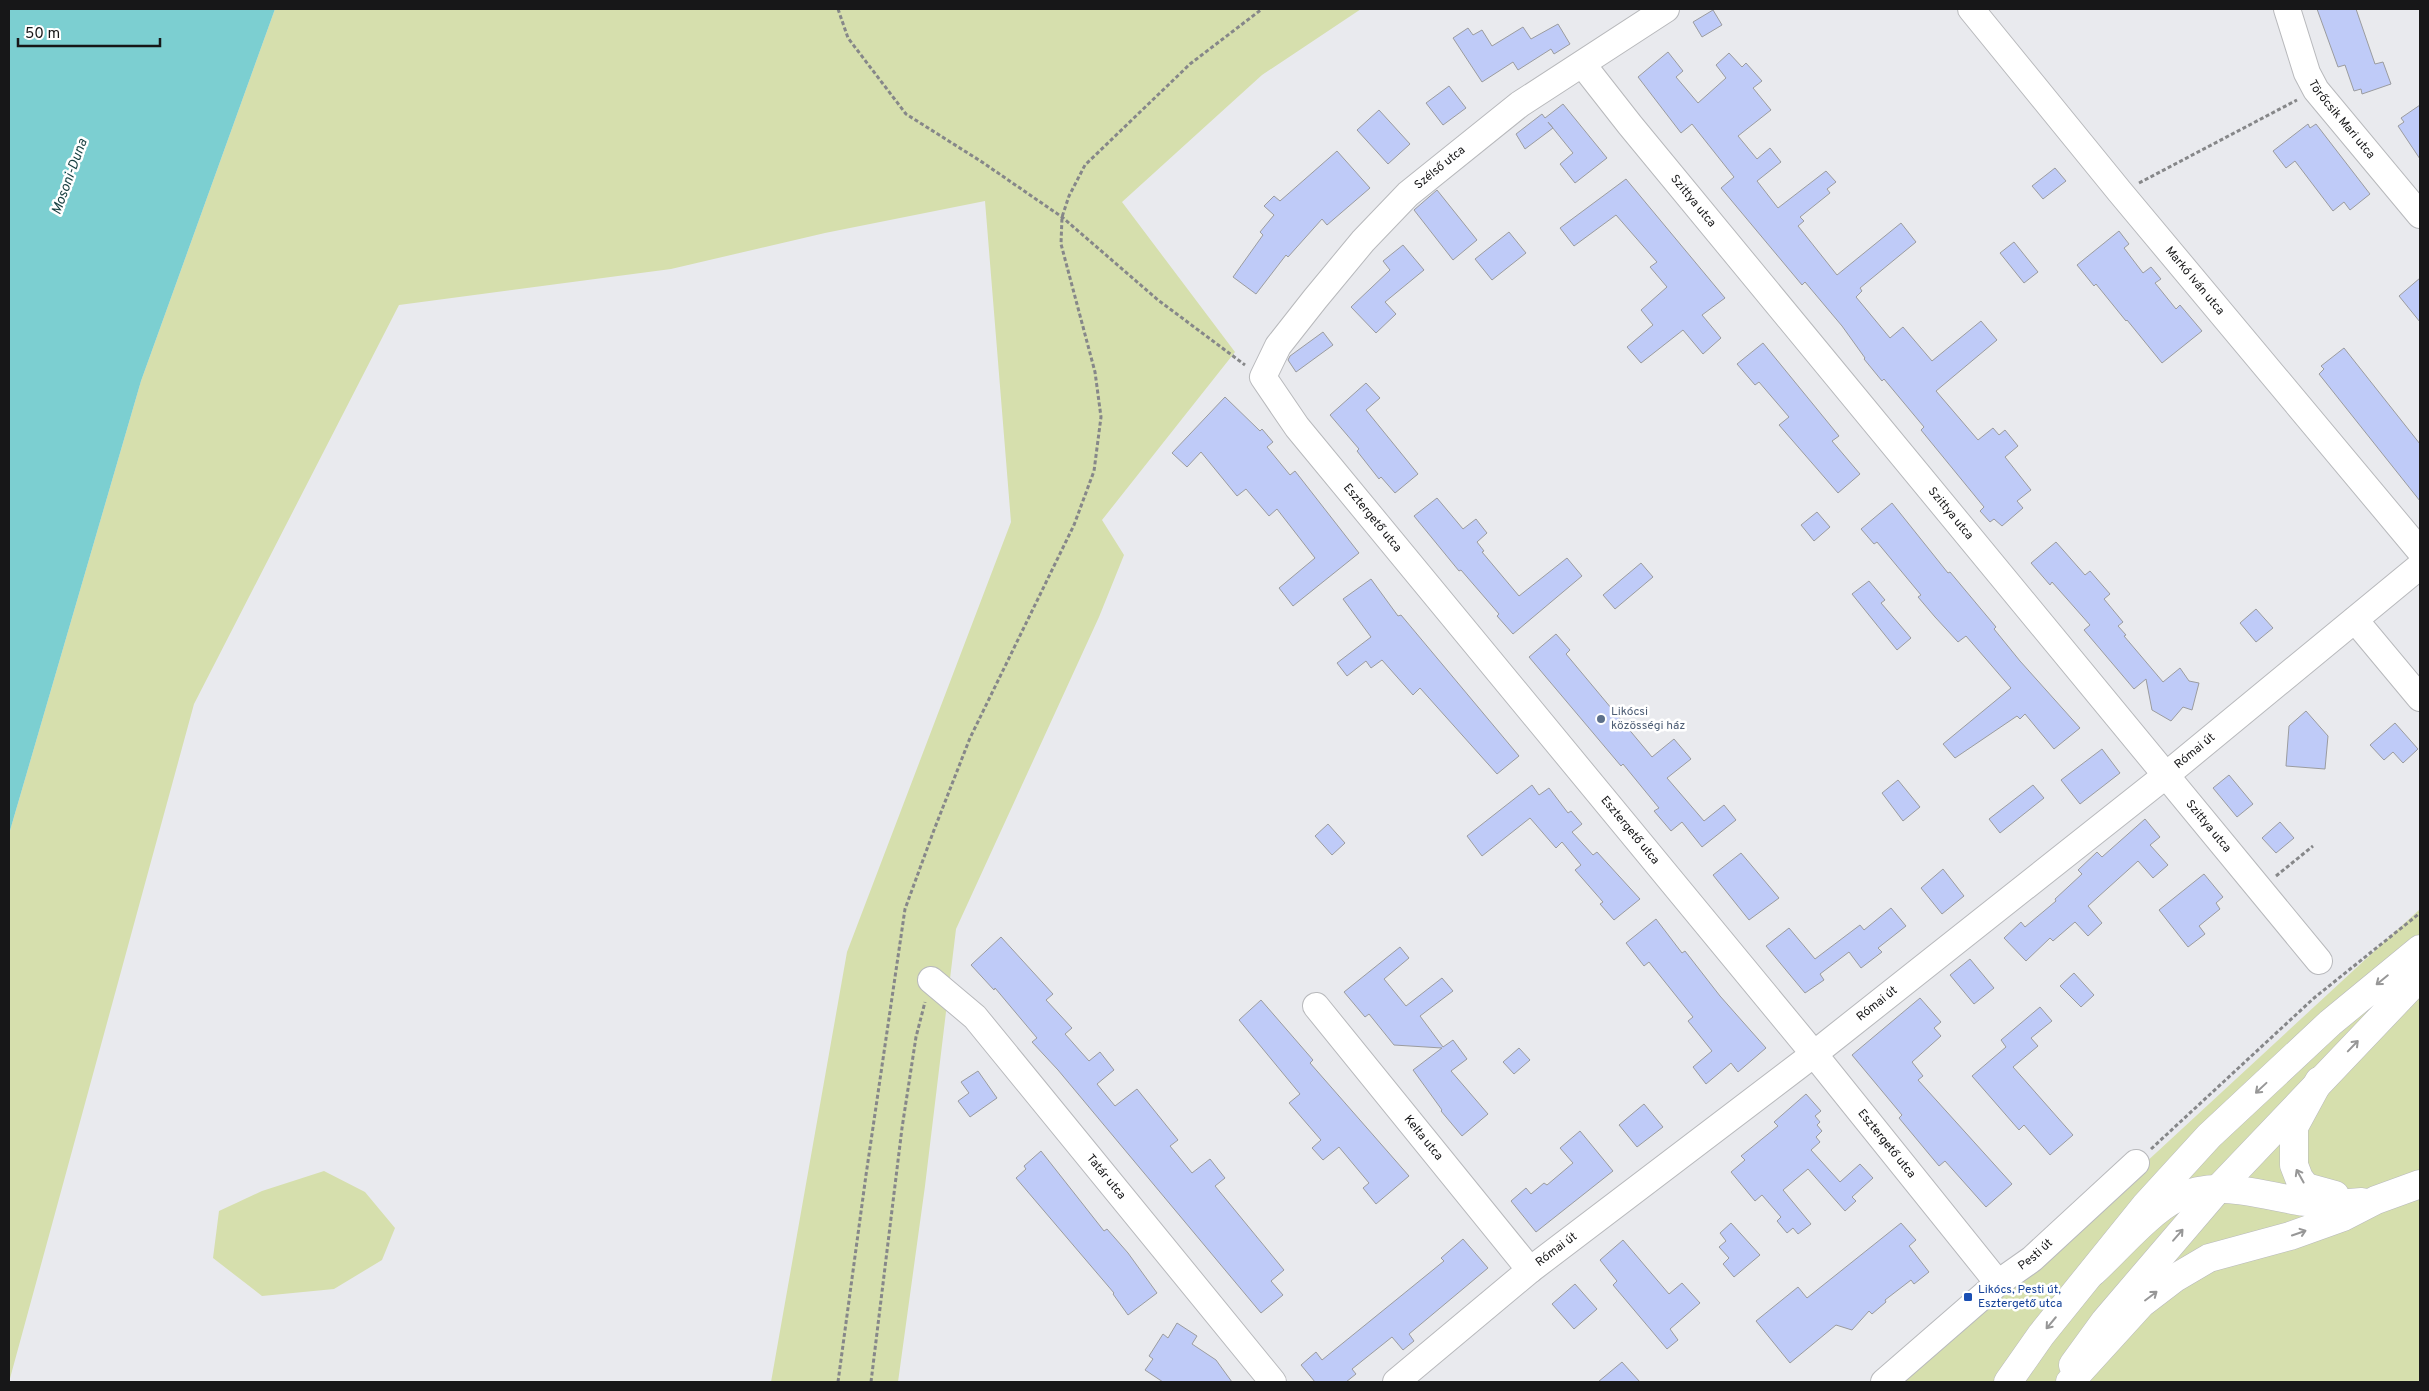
<svg xmlns="http://www.w3.org/2000/svg" width="2429" height="1391" font-family="Overpass,sans-serif">
  <rect width="100%" height="100%" fill="#e9eaee"/>
  <path fill="#d6dfad" d="M 275,9 L 1361,9 L 1262,75 L 1122,202 L 1235,352 L 1102,520 L 1124,555 L 1099,617 L 956,929 L 925,1186 L 898,1382 L 771,1382 L 847,952 L 1011,522 L 985,201 L 825,233 L 671,269 L 399,305 L 194,704 L 9,1382 L 9,834 L 141,381 Z
    M 2420,909 L 2420,1382 L 1901,1382 L 1961,1333 Z
    M 324,1171 L 365,1192 L 395,1228 L 382,1260 L 334,1289 L 262,1296 L 213,1258 L 219,1211 L 262,1191 Z"/>
  <path fill="#7ccfd1" d="M 9,9 L 275,9 L 141,381 L 9,834 Z"/>
  <path fill="#bfcbf8" stroke="#9b9c9f" d="M 2317,9 L 2356,9 L 2375,64 L 2383,62 L 2391,84 L 2362,94 L 2361,89 L 2354,91 L 2345,65 L 2338,67 Z
    M 1713,10 L 1722,25 L 1702,37 L 1693,22 Z
    M 1558,24 L 1570,44 L 1554,54 L 1551,49 L 1518,70 L 1513,62 L 1482,82 L 1453,38 L 1468,28 L 1473,35 L 1482,30 L 1492,46 L 1523,27 L 1531,39 Z
    M 1668,52 L 1683,71 L 1676,77 L 1698,103 L 1726,78 L 1716,65 L 1729,53 L 1742,67 L 1746,63 L 1762,81 L 1753,88 L 1771,110 L 1738,136 L 1757,159 L 1770,148 L 1781,162 L 1757,181 L 1778,208 L 1826,171 L 1836,182 L 1827,189 L 1830,193 L 1800,217 L 1804,221 L 1798,226 L 1837,275 L 1901,223 L 1916,242 L 1860,288 L 1862,291 L 1856,297 L 1890,338 L 1903,327 L 1932,361 L 1981,321 L 1997,340 L 1936,391 L 1978,440 L 1993,428 L 1999,435 L 2005,430 L 2018,446 L 2005,457 L 2031,490 L 2017,501 L 2023,508 L 2002,526 L 1994,519 L 1990,522 L 1980,511 L 1984,507 L 1921,430 L 1924,427 L 1884,379 L 1882,381 L 1864,359 L 1865,358 L 1842,326 L 1805,282 L 1802,285 L 1721,188 L 1734,177 L 1692,124 L 1681,133 L 1638,77 Z
    M 1449,86 L 1466,108 L 1443,125 L 1426,103 Z
    M 1563,104 L 1607,158 L 1575,183 L 1560,164 L 1573,153 L 1548,122 L 1553,128 L 1525,149 L 1516,134 L 1542,114 L 1545,118 Z
    M 2420,105 L 2420,159 L 2398,126 L 2404,122 L 2401,118 Z
    M 1379,110 L 1410,144 L 1388,164 L 1357,130 Z
    M 2308,124 L 2310,128 L 2316,124 L 2370,194 L 2350,210 L 2344,202 L 2333,211 L 2295,161 L 2286,168 L 2273,151 Z
    M 1337,151 L 1370,188 L 1327,225 L 1322,219 L 1288,257 L 1286,255 L 1256,294 L 1233,277 L 1263,235 L 1260,232 L 1274,215 L 1264,206 L 1274,196 L 1280,201 Z
    M 2055,168 L 2066,181 L 2043,199 L 2032,186 Z
    M 1626,179 L 1725,298 L 1702,315 L 1721,338 L 1703,354 L 1683,330 L 1641,363 L 1627,347 L 1653,325 L 1641,310 L 1667,287 L 1650,267 L 1657,262 L 1616,215 L 1574,246 L 1560,228 Z
    M 1437,190 L 1477,240 L 1453,260 L 1414,210 Z
    M 2119,231 L 2129,244 L 2124,248 L 2143,273 L 2151,267 L 2161,279 L 2155,283 L 2176,309 L 2180,305 L 2202,331 L 2162,363 L 2127,320 L 2126,321 L 2096,284 L 2094,286 L 2077,265 Z
    M 1509,232 L 1526,253 L 1492,280 L 1475,259 Z
    M 2014,242 L 2038,272 L 2024,283 L 2000,253 Z
    M 1403,245 L 1424,270 L 1385,302 L 1396,314 L 1376,333 L 1351,307 L 1390,270 L 1383,261 Z
    M 2420,278 L 2420,322 L 2399,296 Z
    M 1323,332 L 1333,345 L 1296,372 L 1288,360 L 1290,356 Z
    M 1763,343 L 1839,436 L 1832,441 L 1860,474 L 1838,493 L 1779,425 L 1789,417 L 1759,382 L 1755,385 L 1737,364 Z
    M 2344,348 L 2420,444 L 2420,501 L 2319,374 L 2324,369 L 2321,366 Z
    M 1366,383 L 1380,398 L 1366,410 L 1418,474 L 1395,493 L 1381,477 L 1379,479 L 1357,451 L 1359,449 L 1330,415 Z
    M 1225,397 L 1260,431 L 1262,429 L 1273,442 L 1267,447 L 1290,475 L 1295,471 L 1359,553 L 1293,606 L 1279,588 L 1315,558 L 1277,509 L 1269,516 L 1246,489 L 1237,496 L 1201,452 L 1187,467 L 1172,453 Z
    M 1437,498 L 1463,529 L 1476,519 L 1487,533 L 1477,542 L 1484,551 L 1482,552 L 1519,596 L 1567,558 L 1582,576 L 1513,634 L 1497,616 L 1499,614 L 1461,570 L 1459,571 L 1414,516 Z
    M 1892,503 L 1948,573 L 1950,572 L 1996,627 L 1994,629 L 2020,661 L 2080,728 L 2054,749 L 2025,714 L 2020,719 L 2017,716 L 1955,758 L 1943,744 L 2011,688 L 1966,636 L 1958,642 L 1935,617 L 1918,597 L 1921,595 L 1877,542 L 1874,544 L 1861,529 Z
    M 1817,512 L 1830,527 L 1814,541 L 1801,525 Z
    M 2056,542 L 2085,575 L 2090,571 L 2110,594 L 2104,599 L 2123,622 L 2118,626 L 2126,635 L 2124,636 L 2163,682 L 2180,668 L 2189,681 L 2199,683 L 2192,710 L 2183,707 L 2171,721 L 2152,710 L 2146,679 L 2134,689 L 2084,630 L 2090,625 L 2052,582 L 2050,585 L 2031,563 Z
    M 1641,563 L 1653,577 L 1615,609 L 1603,595 Z
    M 1371,579 L 1398,616 L 1401,615 L 1519,756 L 1497,774 L 1420,688 L 1413,695 L 1382,660 L 1371,668 L 1366,661 L 1347,676 L 1337,663 L 1371,637 L 1343,599 Z
    M 1869,581 L 1885,600 L 1881,603 L 1911,638 L 1897,650 L 1852,594 Z
    M 2256,609 L 2273,628 L 2256,642 L 2240,623 Z
    M 1556,634 L 1570,650 L 1566,654 L 1652,757 L 1674,739 L 1691,759 L 1667,778 L 1704,821 L 1724,805 L 1736,820 L 1702,847 L 1682,822 L 1671,831 L 1654,811 L 1659,808 L 1623,764 L 1621,766 L 1529,657 Z
    M 2306,711 L 2328,736 L 2325,769 L 2286,766 L 2289,726 Z
    M 2395,723 L 2418,749 L 2403,763 L 2393,752 L 2384,760 L 2370,745 Z
    M 2102,749 L 2120,773 L 2080,804 L 2061,780 Z
    M 2229,775 L 2253,804 L 2237,817 L 2213,788 Z
    M 1898,780 L 1920,807 L 1903,821 L 1882,793 Z
    M 1532,785 L 1539,795 L 1549,788 L 1568,813 L 1571,811 L 1582,824 L 1572,832 L 1593,855 L 1597,852 L 1640,899 L 1614,920 L 1600,904 L 1603,902 L 1575,870 L 1581,865 L 1562,842 L 1556,848 L 1530,818 L 1482,856 L 1467,836 Z
    M 2033,785 L 2044,798 L 2000,833 L 1989,819 Z
    M 2145,819 L 2160,837 L 2150,845 L 2168,865 L 2153,878 L 2138,861 L 2088,906 L 2102,923 L 2088,936 L 2075,922 L 2053,941 L 2050,938 L 2026,961 L 2004,938 L 2021,922 L 2025,927 L 2056,901 L 2055,899 L 2082,874 L 2078,870 L 2097,852 L 2102,857 Z
    M 2280,822 L 2294,838 L 2276,853 L 2262,838 Z
    M 1328,824 L 1345,843 L 1332,855 L 1315,836 Z
    M 1741,853 L 1779,898 L 1749,920 L 1713,875 Z
    M 1943,869 L 1964,896 L 1942,914 L 1921,888 Z
    M 2204,874 L 2223,897 L 2216,903 L 2220,909 L 2199,926 L 2205,934 L 2188,947 L 2159,910 Z
    M 1891,908 L 1906,926 L 1878,948 L 1882,952 L 1861,968 L 1849,952 L 1820,974 L 1824,980 L 1805,993 L 1766,946 L 1789,928 L 1815,959 L 1860,925 L 1864,930 Z
    M 1656,919 L 1682,953 L 1685,951 L 1720,996 L 1766,1048 L 1738,1072 L 1731,1063 L 1706,1084 L 1693,1067 L 1712,1051 L 1688,1021 L 1693,1017 L 1649,962 L 1644,966 L 1626,943 Z
    M 1001,937 L 1053,994 L 1046,1000 L 1072,1028 L 1065,1034 L 1089,1061 L 1100,1052 L 1114,1070 L 1097,1084 L 1115,1106 L 1137,1089 L 1178,1140 L 1170,1146 L 1192,1173 L 1210,1159 L 1225,1178 L 1215,1186 L 1284,1270 L 1271,1281 L 1283,1295 L 1261,1313 L 1058,1070 L 1032,1042 L 1037,1038 L 995,988 L 994,990 L 971,965 Z
    M 1400,947 L 1409,958 L 1384,979 L 1406,1006 L 1442,978 L 1453,991 L 1420,1016 L 1443,1047 L 1453,1040 L 1467,1059 L 1451,1071 L 1488,1114 L 1462,1136 L 1441,1111 L 1442,1110 L 1413,1070 L 1442,1048 L 1394,1045 L 1369,1014 L 1365,1017 L 1344,992 Z
    M 1970,959 L 1994,988 L 1974,1004 L 1950,975 Z
    M 2074,973 L 2094,995 L 2081,1007 L 2060,986 Z
    M 1920,998 L 1941,1022 L 1934,1028 L 1941,1036 L 1912,1062 L 1923,1076 L 1918,1080 L 2012,1184 L 1986,1207 L 1945,1161 L 1939,1166 L 1899,1118 L 1902,1115 L 1852,1055 Z
    M 1261,1000 L 1313,1060 L 1310,1063 L 1409,1176 L 1376,1204 L 1363,1188 L 1369,1183 L 1339,1147 L 1323,1160 L 1312,1148 L 1321,1140 L 1289,1103 L 1300,1094 L 1239,1020 Z
    M 2040,1007 L 2052,1021 L 2031,1038 L 2038,1046 L 2013,1067 L 2073,1135 L 2050,1155 L 2024,1125 L 2019,1130 L 1972,1076 L 2006,1047 L 2001,1040 Z
    M 1519,1048 L 1530,1060 L 1514,1074 L 1503,1062 Z
    M 978,1071 L 997,1098 L 970,1117 L 958,1101 L 969,1093 L 961,1082 Z
    M 1806,1094 L 1821,1111 L 1815,1116 L 1820,1122 L 1817,1125 L 1822,1131 L 1816,1137 L 1820,1142 L 1811,1150 L 1840,1182 L 1860,1164 L 1873,1178 L 1852,1197 L 1856,1201 L 1845,1211 L 1808,1169 L 1783,1190 L 1811,1224 L 1798,1234 L 1793,1228 L 1787,1233 L 1777,1221 L 1781,1217 L 1762,1195 L 1755,1201 L 1731,1172 L 1745,1160 L 1741,1156 L 1778,1126 L 1774,1122 Z
    M 1644,1104 L 1663,1127 L 1637,1147 L 1619,1125 Z
    M 1580,1131 L 1613,1171 L 1536,1232 L 1511,1201 L 1526,1188 L 1531,1194 L 1544,1183 L 1547,1185 L 1573,1163 L 1560,1148 Z
    M 1041,1151 L 1104,1231 L 1107,1229 L 1128,1253 L 1157,1293 L 1128,1315 L 1113,1294 L 1114,1293 L 1016,1178 L 1026,1169 L 1024,1166 Z
    M 1731,1223 L 1760,1255 L 1734,1277 L 1723,1264 L 1729,1258 L 1719,1247 L 1726,1241 L 1720,1233 Z
    M 1901,1223 L 1916,1240 L 1909,1246 L 1929,1272 L 1914,1284 L 1911,1280 L 1885,1300 L 1886,1302 L 1872,1314 L 1869,1311 L 1852,1330 L 1836,1325 L 1790,1363 L 1756,1321 L 1798,1287 L 1807,1298 Z
    M 1463,1239 L 1488,1268 L 1409,1334 L 1414,1341 L 1403,1350 L 1392,1337 L 1352,1369 L 1356,1374 L 1346,1382 L 1315,1382 L 1301,1365 L 1316,1352 L 1322,1360 L 1444,1261 L 1441,1258 Z
    M 1623,1240 L 1669,1294 L 1682,1283 L 1700,1303 L 1670,1329 L 1678,1340 L 1667,1349 L 1613,1285 L 1617,1281 L 1600,1260 Z
    M 1575,1284 L 1597,1309 L 1574,1329 L 1552,1304 Z
    M 1177,1323 L 1197,1336 L 1192,1344 L 1216,1360 L 1232,1382 L 1163,1382 L 1145,1370 L 1153,1359 L 1149,1356 L 1163,1334 L 1168,1338 Z
    M 1622,1362 L 1640,1382 L 1598,1382 Z"/>
  <g fill="none" stroke-linecap="round" stroke-linejoin="round">
    <g stroke="#b8b9bc" stroke-width="28">
      <g id="minor">
        <path id="s1" d="M 1666,9 L 1520,104 L 1408,194 L 1363,241 L 1315,299 L 1278,346 L 1263,377 L 1297,427 L 1814,1054 L 1998,1283"/>
        <path id="s2" d="M 1971,9 L 2120,192 L 2420,551"/>
        <path id="s3" d="M 2287,9 L 2307,73 L 2316,90 L 2420,215"/>
        <path id="s4" d="M 1583,65 L 1630,125 L 2319,961"/>
        <path d="M 2355,620 L 2420,698"/>
        <path id="s5" d="M 931,980 L 975,1017 L 1273,1382"/>
        <path id="s6" d="M 1316,1006 L 1530,1270"/>
        <path id="s7" d="M 1396,1382 L 1530,1270 L 1814,1054 L 2165,776 L 2420,566"/>
        <path id="s8" d="M 1884,1382 L 1998,1283 L 2032,1259 L 2136,1163"/>
      </g>
    </g>
    <g stroke="#b8b9bc" stroke-width="29">
      <path id="major" d="M 2073,1365 L 2105,1321 L 2218,1189 L 2420,977
        M 2008,1382 L 2041,1335 L 2145,1206 L 2209,1136 L 2330,1023 L 2420,949"/>
    </g>
    <g stroke="#b8b9bc" stroke-width="29">
      <path id="highway" d="M 2319,1081 L 2294,1127 L 2294,1165 L 2299,1178 L 2306,1187 L 2335,1195
        M 2093,1272 C 2116,1251 2150,1211 2177,1198 C 2219,1178 2262,1196 2305,1202 C 2324,1205 2343,1204 2362,1202
        M 2070,1382 L 2141,1304 L 2175,1278 L 2209,1258 L 2290,1236 L 2343,1217 L 2376,1200 L 2420,1184"/>
    </g>
    <path stroke="#868789" stroke-width="3" stroke-dasharray="4 2.5" stroke-linecap="butt" d="M 838,9 L 848,38 L 906,114 L 982,162 L 1062,217 L 1158,300 L 1245,365
      M 2139,183 L 2297,100
      M 2276,876 L 2313,846
      M 2151,1149 L 2314,998 L 2420,913
      M 838,1382 L 866,1175 L 905,909 L 934,830 L 970,738 L 1074,525 L 1094,471 L 1101,417 L 1095,372 L 1061,244 L 1062,217 L 1069,196 L 1085,165 L 1190,64 L 1262,9
      M 871,1382 L 902,1128 L 916,1037 L 925,1002"/>
    <use href="#minor" stroke="#fff" stroke-width="26"/>
    <use href="#major" stroke="#fff" stroke-width="28"/>
    <use href="#highway" stroke="#fff" stroke-width="28"/>
  </g>
  <defs><path id="oneway-shaft" d="M-6 0H5M1.5-3L5.5 0L1.5 3" fill="none" stroke-width="1.6" stroke-linecap="round" stroke-linejoin="round" transform="scale(1.25)"/></defs>
  <g stroke="#979797">
    <use href="#oneway-shaft" transform="translate(2382 980) rotate(141)"/>
    <use href="#oneway-shaft" transform="translate(2353 1046) rotate(-46)"/>
    <use href="#oneway-shaft" transform="translate(2261 1088) rotate(137)"/>
    <use href="#oneway-shaft" transform="translate(2300 1176) rotate(-119)"/>
    <use href="#oneway-shaft" transform="translate(2299 1233) rotate(-19)"/>
    <use href="#oneway-shaft" transform="translate(2178 1235) rotate(-49)"/>
    <use href="#oneway-shaft" transform="translate(2151 1296) rotate(-37)"/>
    <use href="#oneway-shaft" transform="translate(2051 1323) rotate(130)"/>
  </g>
  <circle fill="#5c6f8a" stroke="#fff" stroke-width="2" cx="1601" cy="719" r="5"/>
  <rect fill="#1a4fb4" stroke="#fff" stroke-width="2" x="1963" y="1292" width="10" height="10" rx="2.5"/>
  <g text-anchor="middle" dominant-baseline="central" stroke-width="5" stroke-linejoin="round" paint-order="stroke">
    <g font-size="12" fill="#171718" stroke="#fff">
      <text stroke="none"><textPath href="#s3" startOffset="125">Törőcsik Mari utca</textPath></text>
      <text transform="translate(1440 168) rotate(-39)">Szélső utca</text>
      <text stroke="none"><textPath href="#s4" startOffset="175">Szittya utca</textPath></text>
      <text stroke="none"><textPath href="#s2" startOffset="352">Markó Iván utca</textPath></text>
      <text stroke="none"><textPath href="#s4" startOffset="580">Szittya utca</textPath></text>
      <text stroke="none"><textPath href="#s1" startOffset="731">Esztergető utca</textPath></text>
      <text stroke="none"><textPath href="#s7" startOffset="1018">Római út</textPath></text>
      <text stroke="none"><textPath href="#s4" startOffset="985">Szittya utca</textPath></text>
      <text stroke="none"><textPath href="#s1" startOffset="1136">Esztergető utca</textPath></text>
      <text stroke="none"><textPath href="#s7" startOffset="612">Római út</textPath></text>
      <text stroke="none"><textPath href="#s6" startOffset="170">Kelta utca</textPath></text>
      <text stroke="none"><textPath href="#s1" startOffset="1541">Esztergető utca</textPath></text>
      <text stroke="none"><textPath href="#s5" startOffset="264">Tatár utca</textPath></text>
      <text stroke="none"><textPath href="#s7" startOffset="208">Római út</textPath></text>
      <text stroke="none"><textPath href="#s8" startOffset="198">Pesti út</textPath></text>
    </g>
    <g font-size="12" fill="#4e5e75" stroke="#fff" text-anchor="start">
      <text x="1611" y="712">Likócsi<tspan x="1611" dy="14">közösségi ház</tspan></text>
    </g>
    <g font-size="12" fill="#164399" stroke="#fff" text-anchor="start">
      <text x="1978" y="1290">Likócs, Pesti út,<tspan x="1978" dy="14">Esztergető utca</tspan></text>
    </g>
    <g font-size="14" font-style="italic" fill="#173f40" stroke="#fff">
      <text transform="translate(70 177) rotate(-70)">Mosoni-Duna</text>
    </g>
  </g>
  <rect width="2429" height="1391" fill="none" stroke="#171718" stroke-width="20"/>
  <path d="M18 38v8h142v-8" fill="none" stroke="#171718" stroke-width="2.5"/>
  <text x="25" y="38" font-size="15" fill="#171718" stroke="#ffffff" stroke-width="4" paint-order="stroke">50 m</text>
</svg>
